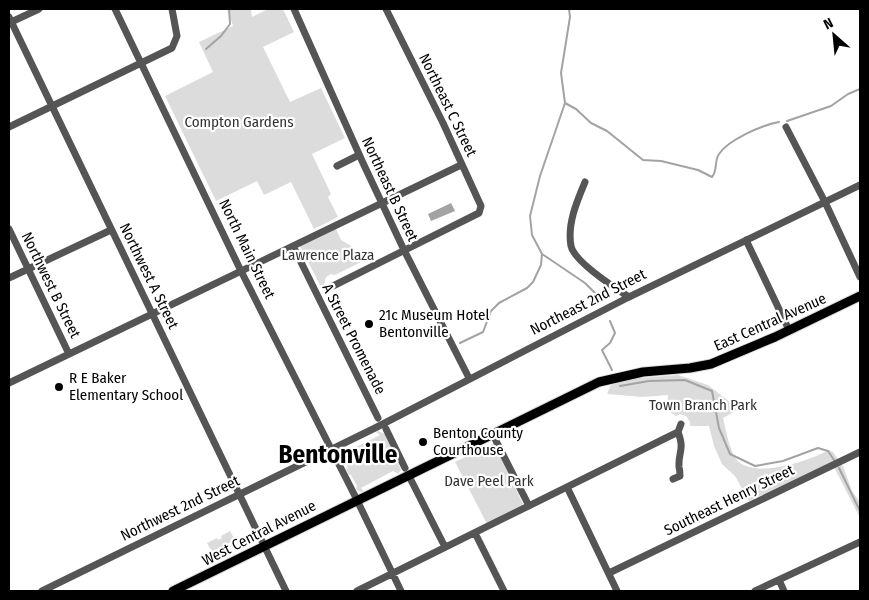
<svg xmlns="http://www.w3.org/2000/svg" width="869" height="600" font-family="'Fira Sans Condensed',sans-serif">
  <rect width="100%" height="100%" fill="#fff"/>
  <path fill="#dcdcdc" d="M 227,9 L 251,9 L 252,17 L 268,9 L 283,9 L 294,32 L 263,47 L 290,102 L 321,88 L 345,138 L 312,154 L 331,194 L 328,197 L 338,217 L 314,229 L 291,182 L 264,195 L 257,181 L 216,201 L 165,96 L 213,72 L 199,42 L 233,26 Z
    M 336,229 L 341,240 L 353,247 L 361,262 L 335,275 L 331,274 L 326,277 L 324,285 L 321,287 L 300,246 Z
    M 678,375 L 708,385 L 739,409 L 723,418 C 726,429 730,455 739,462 C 759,478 808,461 829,450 L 833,452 L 838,459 L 749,501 L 735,476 L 722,464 L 714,446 L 709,426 L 690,426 L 690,422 L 686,416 L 680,414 L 676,416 L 667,410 L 668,395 L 642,397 L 607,394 L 611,384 L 639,378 Z
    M 378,431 L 385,434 L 401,470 L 398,474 L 393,471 L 361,488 L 364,491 L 360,492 L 356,489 L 357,486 L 351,475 L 349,475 L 346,469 L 348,468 L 342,457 L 340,457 L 339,452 L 344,448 L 348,451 L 380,435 L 376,432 Z
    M 494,443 L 523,504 L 522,506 L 487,524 L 455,462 Z
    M 840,464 L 843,466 L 852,491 L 860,502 L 860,518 L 834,467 Z
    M 230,531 L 235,540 L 212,552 L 207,543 L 217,538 L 218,540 L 222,538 L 221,536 Z"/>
  <path fill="#a3a3a3" d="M 451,203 L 455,211 L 431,221 L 428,214 Z"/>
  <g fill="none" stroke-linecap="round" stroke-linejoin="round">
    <path stroke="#a3a3a3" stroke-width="2" d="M 569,9 L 570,17 L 561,73 L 565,103 L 540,176 L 530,216 L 532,235 L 542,254 L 585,283 L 595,293 L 597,298
      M 206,49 L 221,36 L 230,24 L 229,9
      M 565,103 L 576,109 L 591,123 L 607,131 L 643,160 L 661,161 L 698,170 L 712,177 C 718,170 714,161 719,154 C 728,140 762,125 779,122
      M 787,121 L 831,106 L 848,94 L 860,89
      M 610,321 L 615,333 L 610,343 L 602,350 L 612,370
      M 460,343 L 483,332 L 491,311 L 499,303 L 527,288 L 533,282 L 541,265 L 542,254
      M 620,386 L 649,381 L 685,380 L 712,391 L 719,428 L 730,454 L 755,466 L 783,461 L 818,448 L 828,451 L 834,460
      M 839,468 L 860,511"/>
    <g stroke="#dbdbdb" stroke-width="11">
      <path id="major" d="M 173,591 L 599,382 L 643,372 L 690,368 L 711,364 L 775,337 L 860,296"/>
    </g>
    <path stroke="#555" stroke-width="7" d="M 115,9 L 241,271 L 354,494 L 401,591
      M 294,9 L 363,163 L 404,250 L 469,378
      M 9,17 L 286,591
      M 9,23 L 39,9
      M 9,127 L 172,48 L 177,36 L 172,9
      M 786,127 L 825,202 L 860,277
      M 337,166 L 359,155
      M 585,182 C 577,201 567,224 571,246 C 574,261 615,288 629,297
      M 9,229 L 69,354
      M 746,240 L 789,330
      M 293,246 L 378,418
      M 9,278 L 111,230
      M 333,286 L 479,213 L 481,206 L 443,123 L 386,9
      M 9,383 L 461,165
      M 386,429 L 405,468
      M 492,433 L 529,506
      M 673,479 L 680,476 C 680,473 680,470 679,467 C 678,452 685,450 678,432
      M 411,480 L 445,547
      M 567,487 L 617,591
      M 475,533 L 504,591
      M 609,573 L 860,452
      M 779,580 L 784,591
      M 42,591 L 375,428 L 629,297 L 860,185
      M 357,591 L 678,432 L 681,424
      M 755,591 L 860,542"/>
    <use href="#major" stroke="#000" stroke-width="9"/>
  </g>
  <g fill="#000" stroke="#fff" stroke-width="2">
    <circle cx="369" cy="324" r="5"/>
    <circle cx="59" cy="387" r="5"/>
    <circle cx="423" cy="442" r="5"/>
  </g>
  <g text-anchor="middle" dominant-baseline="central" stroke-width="4.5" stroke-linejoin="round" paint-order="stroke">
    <g font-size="15" fill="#000" stroke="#fff">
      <text transform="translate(448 105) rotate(64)">Northeast C Street</text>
      <text transform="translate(390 189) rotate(65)">Northeast B Street</text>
      <text transform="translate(247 249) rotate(64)">North Main Street</text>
      <text transform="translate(149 276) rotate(64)">Northwest A Street</text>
      <text transform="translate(51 285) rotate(64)">Northwest B Street</text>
      <text transform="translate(588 302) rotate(-27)">Northeast 2nd Street</text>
      <text transform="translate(770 322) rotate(-24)">East Central Avenue</text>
      <text transform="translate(354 339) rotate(63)">A Street Promenade</text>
      <text transform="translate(729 500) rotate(-26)">Southeast Henry Street</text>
      <text transform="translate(180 508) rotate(-26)">Northwest 2nd Street</text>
      <text transform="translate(259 533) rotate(-27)">West Central Avenue</text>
    </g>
    <g font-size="15" fill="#333" stroke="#fff">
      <text x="239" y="122">Compton Gardens</text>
      <text x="328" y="255">Lawrence Plaza</text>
      <text x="703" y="405">Town Branch Park</text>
      <text x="489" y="481">Dave Peel Park</text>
    </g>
    <g font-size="15" fill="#000" stroke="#fff" text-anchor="start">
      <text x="379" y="315">21c Museum Hotel<tspan x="379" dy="17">Bentonville</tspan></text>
      <text x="69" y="378">R E Baker<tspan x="69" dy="17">Elementary School</tspan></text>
      <text x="433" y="433">Benton County<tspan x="433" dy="17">Courthouse</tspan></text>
    </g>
    <g font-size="25" font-weight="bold" fill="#000" stroke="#fff">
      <text x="338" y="455">Bentonville</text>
    </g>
  </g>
  <rect width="869" height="600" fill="none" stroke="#000000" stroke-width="20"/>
  <g transform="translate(834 35) rotate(333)" stroke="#ffffff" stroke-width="4" paint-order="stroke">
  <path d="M0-4L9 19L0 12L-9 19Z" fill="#000000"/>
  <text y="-8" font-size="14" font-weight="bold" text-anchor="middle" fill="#000000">N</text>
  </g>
</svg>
